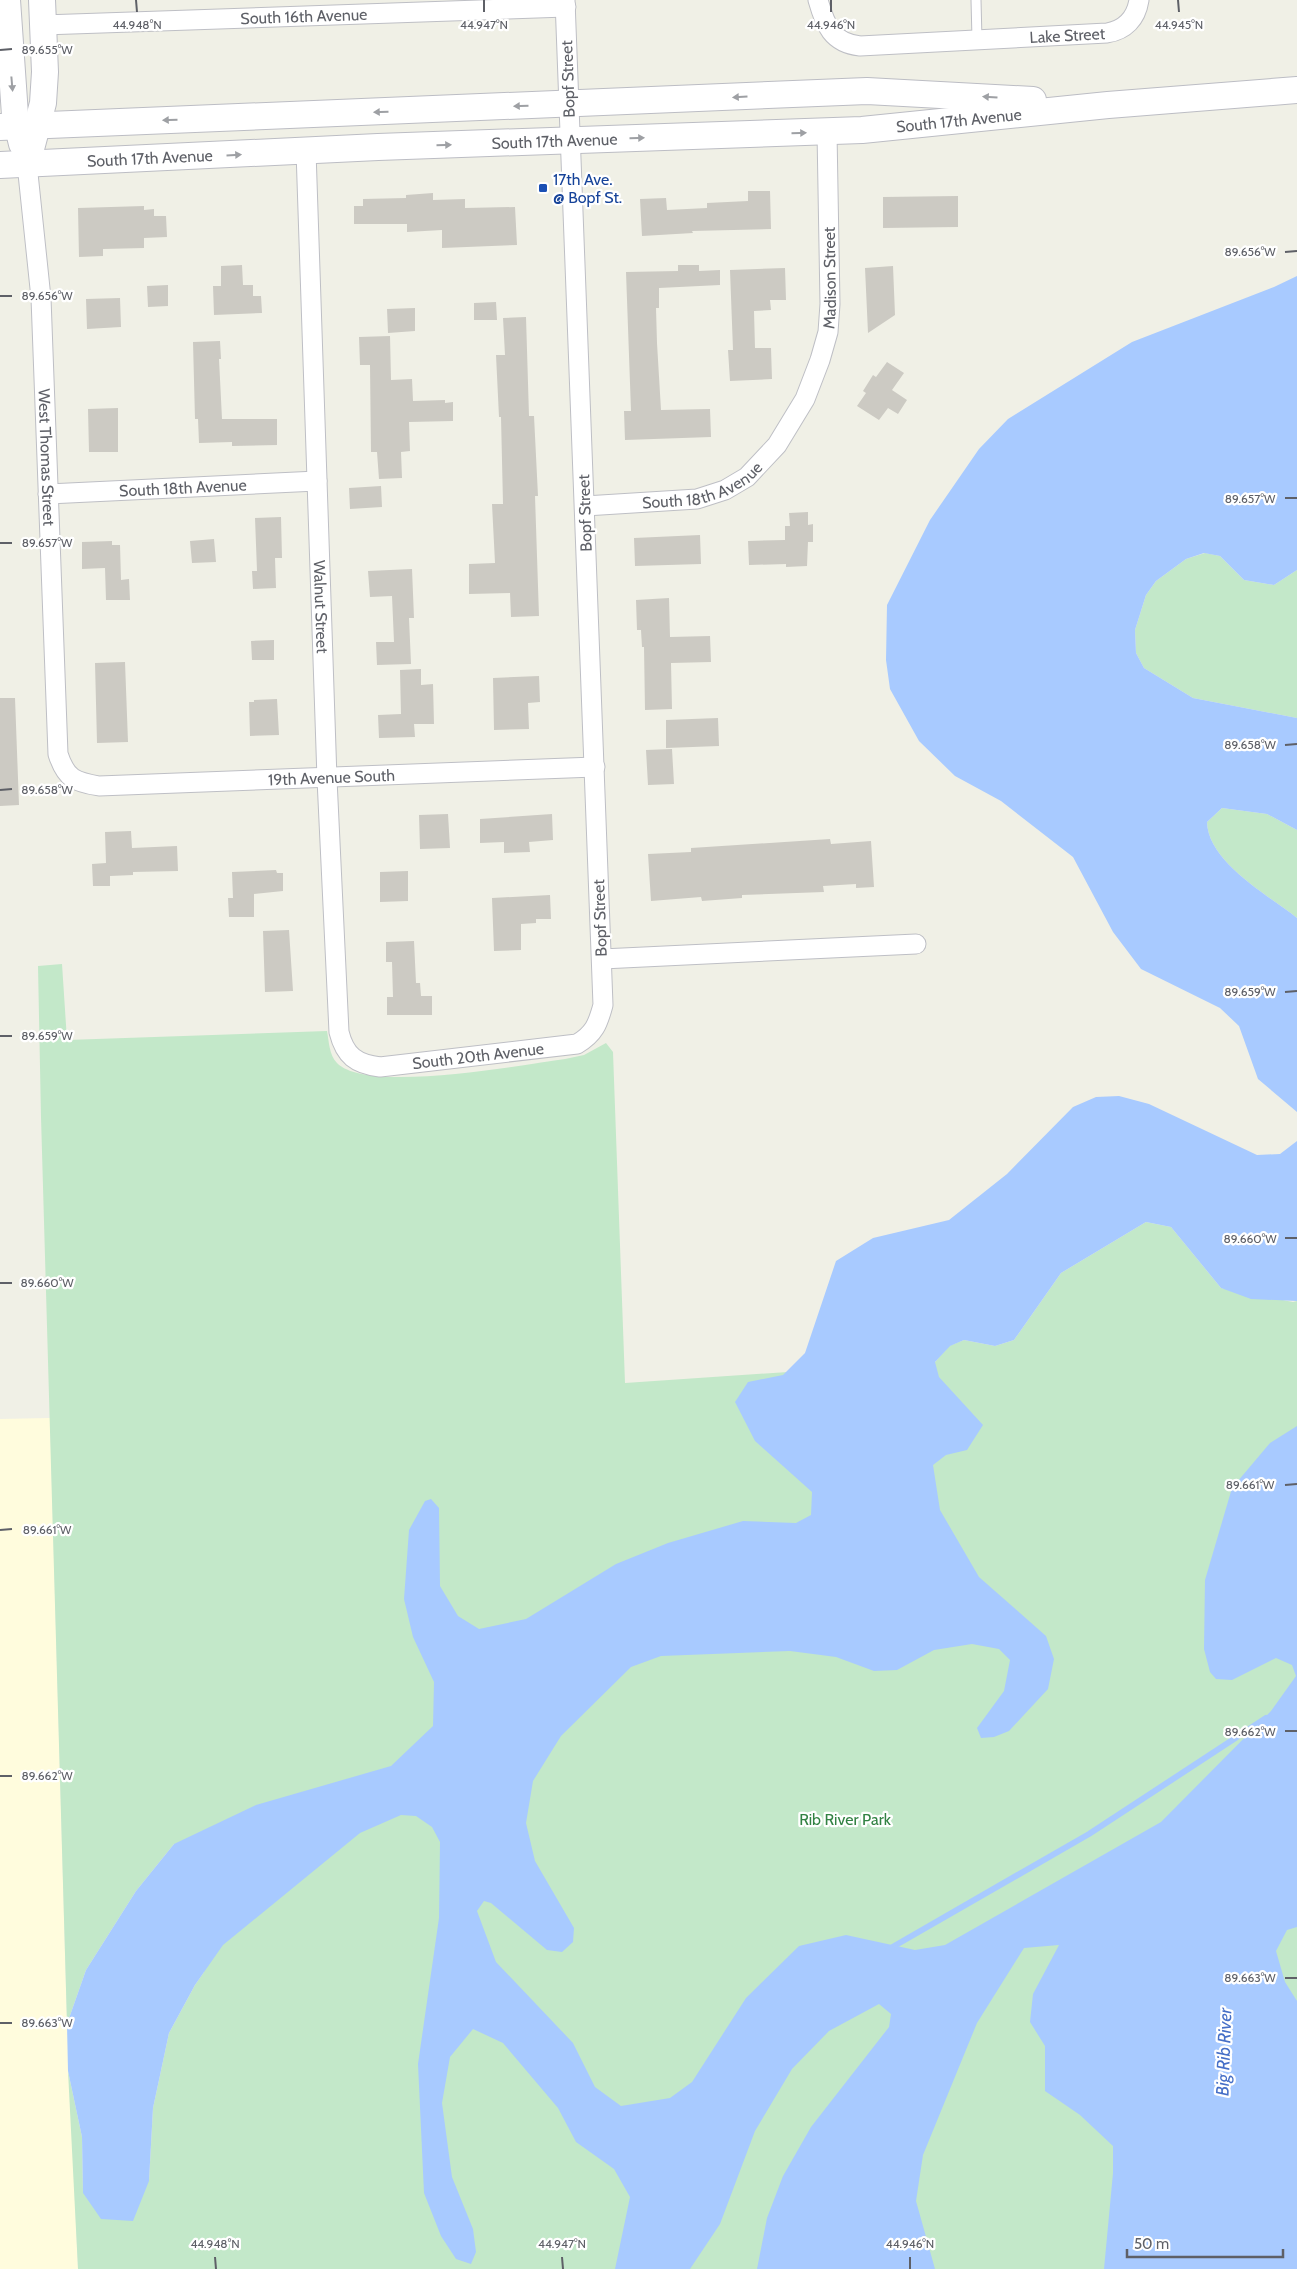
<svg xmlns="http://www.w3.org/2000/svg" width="1297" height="2269" font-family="Cabin,sans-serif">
  <rect width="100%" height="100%" fill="#f0f0e6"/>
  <path fill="#fffcdd" d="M 50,1418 L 67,2024 L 78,2269 L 0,2269 L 0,1419 Z"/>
  <path fill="#c3e8c9" d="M 1205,553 L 1220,556 L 1244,580 L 1274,585 L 1297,570 L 1297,718 L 1193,698 L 1144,668 L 1136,653 L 1135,630 L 1146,595 L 1156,581 L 1186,559 Z
    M 1222,808 L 1267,814 L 1297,830 L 1297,918 C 1268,895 1208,862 1207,822 Z
    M 62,964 L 67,1040 L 327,1031 C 329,1041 329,1055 337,1063 C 367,1094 521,1065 565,1059 L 584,1055 L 606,1043 L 613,1052 L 625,1383 L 935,1362 L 949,1346 L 964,1340 L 995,1346 L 1014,1340 L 1061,1273 L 1146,1222 L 1171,1227 L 1221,1288 L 1293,1302 L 1297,1301 L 1297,2269 L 78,2269 L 68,2071 L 82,2137 L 83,2193 L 149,2181 L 153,2108 L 169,2033 L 195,1985 L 204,1972 L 174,1844 L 136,1891 L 86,1970 L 67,2024 L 41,1117 L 38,966 Z"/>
  <path fill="#a8caff" d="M 1297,276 L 1297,570 L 1274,585 L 1244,580 L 1220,556 L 1204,553 L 1186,559 L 1156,581 L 1146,595 L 1135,630 L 1136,653 L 1144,668 L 1193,698 L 1297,718 L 1297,830 L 1267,814 L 1222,808 L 1207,822 C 1208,862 1268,895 1297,918 L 1297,1112 L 1258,1079 L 1239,1026 L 1220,1008 L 1141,969 L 1113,932 L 1073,857 L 1001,801 L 955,776 L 919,741 L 890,689 L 886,660 L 887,605 L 930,520 L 979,449 L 1008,419 L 1132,342 L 1274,287 Z
    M 1119,1096 L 1149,1104 L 1257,1155 L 1280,1154 L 1297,1141 L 1297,1301 L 1251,1299 L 1221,1288 L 1171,1227 L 1146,1222 L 1061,1273 L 1014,1340 L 995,1346 L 964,1340 L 950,1346 L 935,1362 L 939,1377 L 983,1425 L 967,1450 L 946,1455 L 933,1465 L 940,1510 L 979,1577 L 1046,1636 L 1054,1659 L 1048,1689 L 1009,1731 L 994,1737 L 981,1738 L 977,1728 L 1004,1691 L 1010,1660 L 999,1649 L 972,1644 L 934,1650 L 897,1670 L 874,1671 L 836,1657 L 790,1651 L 661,1656 L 631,1667 L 561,1736 L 533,1781 L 526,1823 L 535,1861 L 574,1928 L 573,1942 L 562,1952 L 547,1950 L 491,1903 L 484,1901 L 477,1911 L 496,1962 L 573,2043 L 595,2087 L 621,2106 L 670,2098 L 692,2082 L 746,1998 L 799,1946 L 846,1935 L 915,1950 L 945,1945 L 1161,1822 L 1271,1711 L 1296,1676 L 1292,1665 L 1276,1658 L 1232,1680 L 1216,1679 L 1210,1672 L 1204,1649 L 1205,1580 L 1232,1488 L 1270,1443 L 1297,1426 L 1297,1927 L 1287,1930 L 1276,1951 L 1285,1982 L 1297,2001 L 1297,2269 L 1104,2269 L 1113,2173 L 1113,2146 L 1080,2115 L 1045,2091 L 1045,2046 L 1030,2022 L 1033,1994 L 1059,1945 L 1024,1948 L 977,2023 L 923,2155 L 916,2201 L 935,2269 L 757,2269 L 767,2218 L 783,2176 L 811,2127 L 889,2027 L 891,2014 L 879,2004 L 829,2031 L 792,2069 L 755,2131 L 720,2224 L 690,2269 L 615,2269 L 630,2197 L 614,2169 L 576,2142 L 558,2108 L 503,2043 L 473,2029 L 450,2057 L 442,2103 L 452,2177 L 473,2229 L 476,2252 L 471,2264 L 456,2259 L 441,2236 L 424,2193 L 418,2064 L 439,1918 L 440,1842 L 432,1827 L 416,1816 L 401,1815 L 360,1833 L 223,1945 L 195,1985 L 169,2033 L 153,2108 L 149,2181 L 133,2221 L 101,2219 L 83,2193 L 82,2137 L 68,2071 L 67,2024 L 86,1970 L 136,1891 L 174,1844 L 256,1805 L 391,1766 L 433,1726 L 434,1682 L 413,1637 L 404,1599 L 409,1530 L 425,1501 L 431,1499 L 439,1508 L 440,1586 L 458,1616 L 479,1629 L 526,1619 L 616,1564 L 668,1543 L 743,1521 L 796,1523 L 811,1515 L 812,1492 L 755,1441 L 735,1402 L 748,1382 L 783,1375 L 805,1353 L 836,1261 L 873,1238 L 949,1220 L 1007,1174 L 1073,1107 L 1096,1097 Z"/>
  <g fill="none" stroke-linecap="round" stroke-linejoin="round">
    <path stroke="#a8caff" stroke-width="6" d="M 889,1949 L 1089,1834 L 1266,1718"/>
  </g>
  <path fill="#cccac3" d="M 748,191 L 770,191 L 771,229 L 692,231 L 693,233 L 642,236 L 640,199 L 666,198 L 667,210 L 707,208 L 707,203 L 748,201 Z
    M 433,193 L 433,200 L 465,199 L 465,208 L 515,207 L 517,245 L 442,248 L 442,230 L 407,232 L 407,224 L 354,224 L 354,206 L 363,206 L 363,199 L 406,198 L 406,195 Z
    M 958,196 L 958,227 L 883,228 L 883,197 Z
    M 144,206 L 144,210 L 154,209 L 154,216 L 166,216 L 167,237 L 144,238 L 144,248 L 103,249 L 103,256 L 79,257 L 78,208 Z
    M 242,265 L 243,285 L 253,285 L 253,296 L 261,296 L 262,313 L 214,315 L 213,286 L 221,286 L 221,266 Z
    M 678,265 L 699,265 L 699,271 L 720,270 L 720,285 L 659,288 L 659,308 L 656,308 L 657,343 L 661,410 L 710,409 L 711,437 L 625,440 L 624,411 L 631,411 L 626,272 L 678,271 Z
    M 893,266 L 895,315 L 868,333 L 865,268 Z
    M 785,268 L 786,300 L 770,300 L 771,310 L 754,311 L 755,348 L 771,348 L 772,379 L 730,381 L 728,350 L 733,350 L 730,270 Z
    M 168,285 L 168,306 L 148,307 L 147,286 Z
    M 120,298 L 121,327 L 87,329 L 86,299 Z
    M 496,302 L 497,320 L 474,320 L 474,303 Z
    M 415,308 L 415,331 L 388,333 L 387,309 Z
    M 526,317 L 529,416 L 534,416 L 538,496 L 535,496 L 539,616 L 511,617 L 510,593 L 469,594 L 469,564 L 495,563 L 492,504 L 503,504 L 501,417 L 499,417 L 496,355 L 505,355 L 503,318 Z
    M 390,336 L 391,380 L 412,379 L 413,401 L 445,400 L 445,403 L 453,402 L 453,421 L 409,422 L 410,451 L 401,452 L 402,478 L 379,479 L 377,452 L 371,452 L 370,365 L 360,365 L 359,337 Z
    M 220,341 L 221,359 L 219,359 L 222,419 L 277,419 L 277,445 L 232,446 L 232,442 L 199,443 L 198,419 L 195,419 L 193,342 Z
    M 887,362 L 904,373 L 892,390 L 907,400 L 898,414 L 888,408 L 879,420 L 857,406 L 866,393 L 863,391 L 873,375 L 876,377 Z
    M 118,408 L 118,452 L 89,452 L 88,409 Z
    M 381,486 L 382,507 L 350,509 L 349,488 Z
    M 808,512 L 808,525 L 813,524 L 813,542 L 808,542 L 807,566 L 786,567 L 786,564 L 749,565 L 748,541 L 785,540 L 785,526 L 790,526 L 789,513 Z
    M 281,517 L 282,558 L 275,558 L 276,588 L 253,589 L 252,571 L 257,571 L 255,518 Z
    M 700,535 L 701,564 L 635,566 L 634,538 Z
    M 214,539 L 216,562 L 192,563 L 190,541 Z
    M 112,541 L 112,545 L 120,545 L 121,580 L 129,579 L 130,600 L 106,600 L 105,568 L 82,569 L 82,542 Z
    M 412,569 L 414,618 L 409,618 L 411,664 L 377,665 L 376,642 L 394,642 L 392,596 L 370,597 L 368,571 Z
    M 669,598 L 670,637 L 710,636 L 711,662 L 671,663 L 672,709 L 645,710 L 644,647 L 642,647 L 641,630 L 637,630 L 636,600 Z
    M 274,640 L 274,660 L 252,660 L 251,641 Z
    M 125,662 L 128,742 L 97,743 L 95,663 Z
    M 421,669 L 421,685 L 433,684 L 434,724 L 414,724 L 415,737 L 379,738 L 378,715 L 401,714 L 400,670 Z
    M 539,676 L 540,702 L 528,703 L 529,729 L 494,730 L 493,678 Z
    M 0,698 L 15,698 L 19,805 L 0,806 Z
    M 277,699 L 279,735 L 250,736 L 249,702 L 254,702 L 254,700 Z
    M 718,718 L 719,746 L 666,748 L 666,720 Z
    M 672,749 L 674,784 L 648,785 L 646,750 Z
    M 448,814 L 450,848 L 420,849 L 419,815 Z
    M 552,814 L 553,840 L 529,842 L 530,852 L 504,853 L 504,842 L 480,843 L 480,819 Z
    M 131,831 L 132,848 L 177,846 L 178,871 L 133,872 L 133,875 L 110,876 L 110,886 L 93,886 L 92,864 L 106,863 L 105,832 Z
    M 830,839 L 831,844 L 871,841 L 874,887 L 856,888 L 856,884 L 823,886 L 824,892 L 742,895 L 742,898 L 702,901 L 701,897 L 651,901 L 648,854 L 691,852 L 691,848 Z
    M 276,870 L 277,873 L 283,873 L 283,891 L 254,894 L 254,917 L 229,917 L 228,898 L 233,898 L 232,872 Z
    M 408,871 L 408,901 L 380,902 L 380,872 Z
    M 550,895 L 551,919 L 536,919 L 536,923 L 521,924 L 521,950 L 494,951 L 492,898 Z
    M 289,930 L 293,991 L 265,992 L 263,931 Z
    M 414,941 L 416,983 L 420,983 L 421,996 L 432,996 L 432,1015 L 387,1015 L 387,997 L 393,997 L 392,962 L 386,962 L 386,942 Z"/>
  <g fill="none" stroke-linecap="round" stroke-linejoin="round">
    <g stroke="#bebfc5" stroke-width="11">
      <path id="service" d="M 976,0 L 977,39"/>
    </g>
    <g stroke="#bebfc5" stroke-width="21">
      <g id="minor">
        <path id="s1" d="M 818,0 C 825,25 832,43 860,46 L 1107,33 C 1125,30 1136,19 1139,0"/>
        <path id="s2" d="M 43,25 L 566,7"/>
        <path id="s3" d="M 306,151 L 327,779 L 339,1032 C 345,1056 356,1064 380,1067 L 577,1044 C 594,1034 598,1024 603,1005 L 565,0"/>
        <path id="s4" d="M 27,164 L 41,298 L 58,754 C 66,779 75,782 99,786 L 595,767"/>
        <path id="s5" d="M 48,494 L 317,481"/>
        <path id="s6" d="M 585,506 L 697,499 L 725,490 L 747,477 L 777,445 L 805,399 L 820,360 L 828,332 L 830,304 L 827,132"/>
        <path d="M 602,959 L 916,944"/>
      </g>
    </g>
    <g stroke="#bcbdc4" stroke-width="28">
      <g id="secondary">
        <path d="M 7,0 L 15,115 L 22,144"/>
        <path d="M 0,127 L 867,91 L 1033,100"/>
        <path d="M 27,164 L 43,103 L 45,72 L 42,0"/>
        <path id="s7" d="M 0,165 L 378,147 L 862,130 L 1108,105 L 1297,90"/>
      </g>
    </g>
    <use href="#service" stroke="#fff" stroke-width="9"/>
    <use href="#minor" stroke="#fff" stroke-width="19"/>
    <use href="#secondary" stroke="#fff" stroke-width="26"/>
  </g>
  <defs><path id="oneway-solid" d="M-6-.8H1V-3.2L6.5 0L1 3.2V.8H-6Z" transform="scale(1.25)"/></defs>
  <g fill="#9ea0a4">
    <use href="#oneway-solid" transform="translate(12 84) rotate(85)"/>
    <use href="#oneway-solid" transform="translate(740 97) rotate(177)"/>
    <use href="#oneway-solid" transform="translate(990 97) rotate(-176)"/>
    <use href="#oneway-solid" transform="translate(521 106) rotate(178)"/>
    <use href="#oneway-solid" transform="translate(381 112) rotate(178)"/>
    <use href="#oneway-solid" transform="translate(170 120) rotate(178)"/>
    <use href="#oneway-solid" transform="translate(799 133) rotate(-2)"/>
    <use href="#oneway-solid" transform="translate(637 138) rotate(-2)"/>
    <use href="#oneway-solid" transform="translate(444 145) rotate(-2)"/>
    <use href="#oneway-solid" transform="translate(234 155) rotate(-3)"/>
  </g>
  <path fill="none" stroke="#5e6067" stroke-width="2" d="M 136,0 L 137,12M 484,0 L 484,12M 831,0 L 831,12M 1178,0 L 1179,12M 0,50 L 12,49M 1285,252 L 1297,251M 0,296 L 12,296M 1285,498 L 1297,498M 0,543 L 12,543M 1285,745 L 1297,744M 0,790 L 12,789M 1285,992 L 1297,991M 0,1036 L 12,1036M 1285,1238 L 1297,1238M 0,1283 L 12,1283M 1285,1485 L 1297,1484M 0,1530 L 12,1529M 1285,1731 L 1297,1731M 0,1776 L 12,1776M 1285,1978 L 1297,1978M 0,2023 L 12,2023M 215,2257 L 216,2269M 562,2257 L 563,2269M 910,2257 L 910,2269"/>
  <rect fill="#1a4fb4" stroke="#fff" stroke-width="2" x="538" y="183" width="10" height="10" rx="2.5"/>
  <g text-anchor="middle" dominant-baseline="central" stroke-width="4.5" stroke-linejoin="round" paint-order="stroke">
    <g font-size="16" fill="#5e6067" stroke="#fff">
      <text stroke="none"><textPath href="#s2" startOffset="261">South 16th Avenue</textPath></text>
      <text stroke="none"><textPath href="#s1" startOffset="275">Lake Street</textPath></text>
      <text transform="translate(568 79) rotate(-92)">Bopf Street</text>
      <text stroke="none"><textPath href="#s7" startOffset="960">South 17th Avenue</textPath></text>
      <text stroke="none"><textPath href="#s7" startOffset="555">South 17th Avenue</textPath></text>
      <text stroke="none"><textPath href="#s7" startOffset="150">South 17th Avenue</textPath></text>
      <text stroke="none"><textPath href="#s6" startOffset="390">Madison Street</textPath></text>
      <text stroke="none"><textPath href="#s4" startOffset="294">West Thomas Street</textPath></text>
      <text stroke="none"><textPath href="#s6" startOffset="121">South 18th Avenue</textPath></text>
      <text stroke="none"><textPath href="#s5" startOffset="135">South 18th Avenue</textPath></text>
      <text transform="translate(585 513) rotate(-92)">Bopf Street</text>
      <text stroke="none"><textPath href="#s3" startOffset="456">Walnut Street</textPath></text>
      <text stroke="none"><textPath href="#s4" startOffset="880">19th Avenue South</textPath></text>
      <text transform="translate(600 918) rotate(-92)">Bopf Street</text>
      <text stroke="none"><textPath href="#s3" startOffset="1039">South 20th Avenue</textPath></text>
    </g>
    <g font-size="16" fill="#164399" stroke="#fff" text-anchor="start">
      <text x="553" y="179">17th Ave.<tspan x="553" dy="18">@ Bopf St.</tspan></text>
    </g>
    <g font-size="16" fill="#328243" stroke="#fff">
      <text x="845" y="1819">Rib River Park</text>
    </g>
    <g font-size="18" font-style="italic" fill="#466fc7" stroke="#fff">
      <text transform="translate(1224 2052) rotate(-88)">Big Rib River</text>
    </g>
  </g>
  <g font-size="12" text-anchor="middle" fill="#5e6067" stroke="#fff" stroke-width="4.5" stroke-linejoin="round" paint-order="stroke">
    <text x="137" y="29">44.948°N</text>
    <text x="484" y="29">44.947°N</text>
    <text x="831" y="29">44.946°N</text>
    <text x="1179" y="29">44.945°N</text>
    <text x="47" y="54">89.655°W</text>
    <text x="1250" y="256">89.656°W</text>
    <text x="47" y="300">89.656°W</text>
    <text x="1250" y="503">89.657°W</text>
    <text x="47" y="547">89.657°W</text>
    <text x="1250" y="749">89.658°W</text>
    <text x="47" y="794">89.658°W</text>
    <text x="1250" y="996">89.659°W</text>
    <text x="47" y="1040">89.659°W</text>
    <text x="1250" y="1243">89.660°W</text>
    <text x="47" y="1287">89.660°W</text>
    <text x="1250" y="1489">89.661°W</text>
    <text x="47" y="1534">89.661°W</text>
    <text x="1250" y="1736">89.662°W</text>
    <text x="47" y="1780">89.662°W</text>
    <text x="1250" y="1982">89.663°W</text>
    <text x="47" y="2027">89.663°W</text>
    <text x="215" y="2248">44.948°N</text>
    <text x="562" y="2248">44.947°N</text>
    <text x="910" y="2248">44.946°N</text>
  </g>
  <path d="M1127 2249v8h156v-8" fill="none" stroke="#5e6067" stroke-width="2.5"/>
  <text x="1134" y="2249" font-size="15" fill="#5e6067" stroke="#ffffff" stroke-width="4" paint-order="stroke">50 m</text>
</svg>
